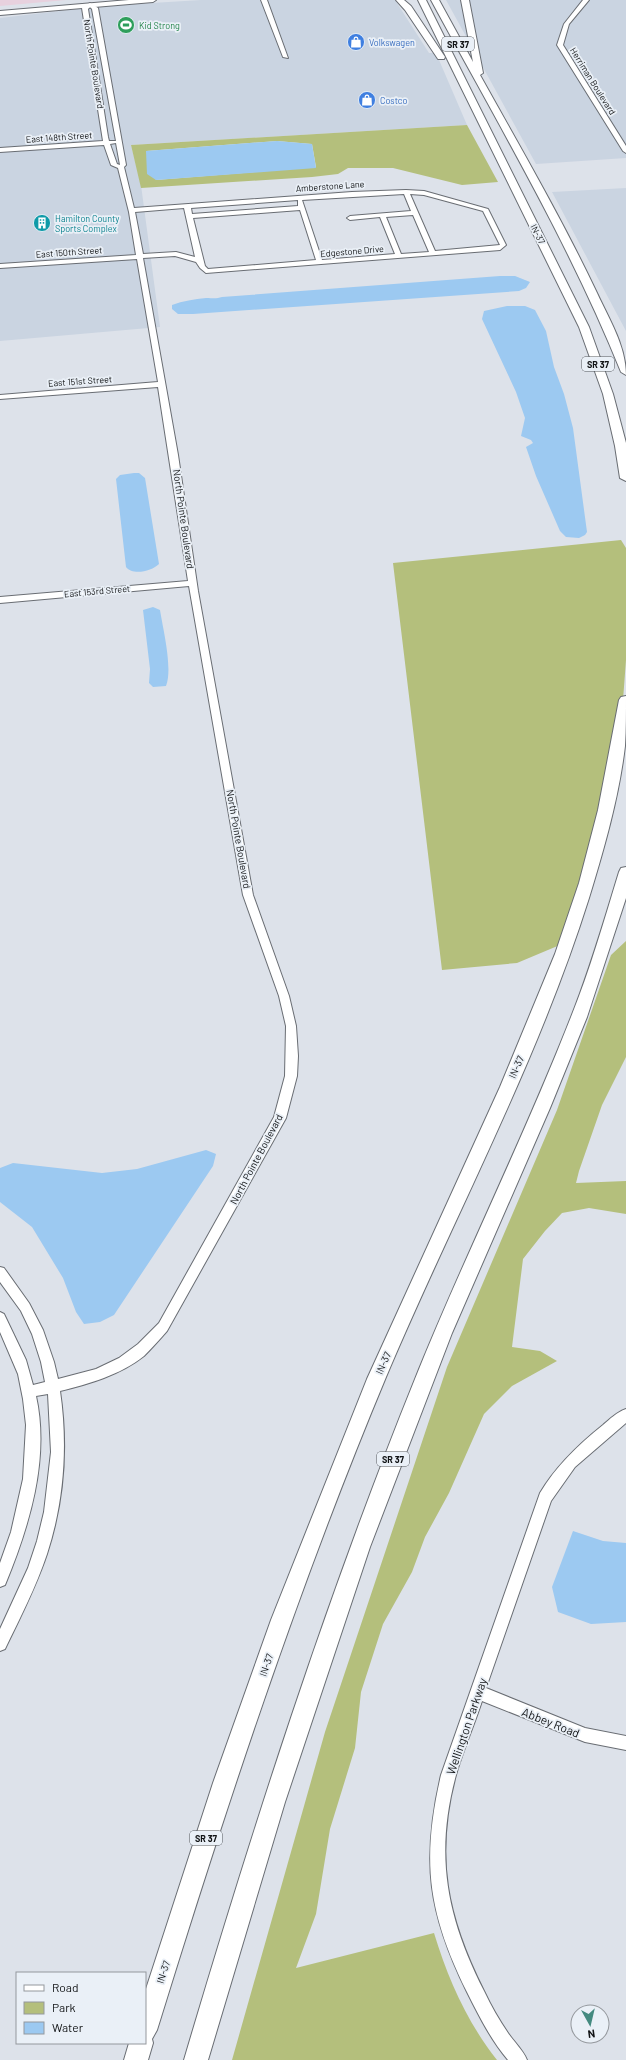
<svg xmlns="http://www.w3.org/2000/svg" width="626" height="2060" font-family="Barlow,sans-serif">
  <rect width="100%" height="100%" fill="#dde2ea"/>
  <path fill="#cad4e1" d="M 201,0 L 395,0 L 429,53 L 436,53 L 467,125 L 131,145 L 141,185 L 160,327 L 0,341 L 0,18 L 103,6 Z
    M 446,0 L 626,0 L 626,158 L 536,164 Z
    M 626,188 L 626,331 L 552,192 Z"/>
  <path fill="#e7d1de" d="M 0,0 L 66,0 L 0,6 Z"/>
  <path fill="#b4bf7c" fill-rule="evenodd" d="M 467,125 L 498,182 L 462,185 L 393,168 L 348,168 L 338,174 L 312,177 L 141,188 L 131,145 ZM 277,141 L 312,144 L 316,167 L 156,180 L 146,151 Z
    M 621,540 L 626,548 L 626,660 L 620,740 L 567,942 L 517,963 L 442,970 L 393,563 Z
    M 626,941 L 626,1057 L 602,1105 L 579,1171 L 576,1183 L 626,1181 L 626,1214 L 589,1208 L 562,1213 L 545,1231 L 523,1259 L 512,1347 L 540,1351 L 557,1361 L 512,1386 L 484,1414 L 449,1493 L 425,1537 L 412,1572 L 383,1624 L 361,1692 L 355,1748 L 330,1829 L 316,1914 L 296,1968 L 434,1933 C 448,1979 467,2022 497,2060 L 232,2060 L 325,1732 L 447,1367 L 557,1110 L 611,955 Z"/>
  <path fill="#9cc9f1" d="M 277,141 L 312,144 L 316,168 L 156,180 L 147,174 L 146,151 Z
    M 500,276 L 515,276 L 530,282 L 526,288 L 519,291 L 193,314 L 178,314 L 172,309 L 172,305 C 183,301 194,299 206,298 C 213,298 216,299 222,297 Z
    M 507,306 L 525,306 L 535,310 L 546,331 L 554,367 L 564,394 L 573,428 L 587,532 L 585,535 L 579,538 L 566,537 L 560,531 L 536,476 L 526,447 L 533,443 L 531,440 L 521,436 L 525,418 L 516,392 L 482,319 L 484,311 Z
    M 134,473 L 139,473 L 145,478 L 159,564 C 152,571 133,576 126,567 L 116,479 L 120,475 Z
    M 153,607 L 160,610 C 163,629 173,668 166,686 L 153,687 L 149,683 L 150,669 L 143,610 Z
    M 206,1150 L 216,1154 L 213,1166 L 114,1315 L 100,1322 L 84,1324 L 76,1312 L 63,1278 L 32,1227 L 0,1202 L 0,1168 L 13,1163 L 102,1173 L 137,1169 Z
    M 573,1531 L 603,1541 L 626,1543 L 626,1622 L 591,1624 L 558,1612 L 552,1587 Z"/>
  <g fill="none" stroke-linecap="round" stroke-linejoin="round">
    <g stroke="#696d73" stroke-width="2">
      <path id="minor" d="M 261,0 L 267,0 L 288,58 L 283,57 Z
        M 583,0 L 589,0 L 569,24 L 563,45 L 626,146 L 626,153 L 623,151 L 557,45 L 564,24 Z
        M 90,3 L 98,8 L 126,165 L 124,167 L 134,208 L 352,192 L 406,190 L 424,191 L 488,209 L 506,245 L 500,250 L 206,273 L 200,268 L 196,262 L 175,256 L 143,258 L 178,455 L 198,591 L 253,895 L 289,996 L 296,1026 L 298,1056 L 297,1076 L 286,1118 L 167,1331 C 160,1339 152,1348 144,1356 C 120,1375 89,1384 60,1391 C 68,1445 64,1502 47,1554 C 36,1587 20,1618 5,1649 L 0,1651 L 0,1629 L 28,1568 L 37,1541 L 44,1512 L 51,1452 L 48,1394 L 36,1396 C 50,1459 29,1527 5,1585 L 0,1587 L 0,1563 L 11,1532 L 23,1479 L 26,1425 L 23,1399 L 18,1374 L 0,1332 L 0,1312 L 4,1314 L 26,1360 L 33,1385 L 45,1382 L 41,1362 L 32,1334 L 21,1311 L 0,1282 L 0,1267 L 4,1268 L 29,1303 L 43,1330 L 54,1362 L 58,1379 L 96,1369 L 119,1358 L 138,1344 L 159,1323 L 274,1117 L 285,1076 L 286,1026 L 279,996 L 243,895 L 189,586 L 0,603 L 0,597 L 188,581 L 158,387 L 0,399 L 0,395 L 158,382 L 137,259 L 0,268 L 0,264 L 136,255 L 129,212 L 118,168 L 111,165 L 104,145 L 0,152 L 0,148 L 103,141 L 82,8 ZM 90,7 L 92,9 L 116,141 L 109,141 L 108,137 L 88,9 ZM 116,143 L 120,165 L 117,164 L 110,144 ZM 404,194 L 411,211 L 350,216 L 347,218 L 350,220 L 380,217 L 395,254 L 322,260 L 302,200 ZM 410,194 L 424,195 L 483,211 L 500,245 L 435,251 ZM 298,200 L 298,206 L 192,214 L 191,208 ZM 184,208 L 195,257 L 176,252 L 143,254 L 135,212 ZM 300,210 L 316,260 L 208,269 L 205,266 L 193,218 ZM 413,215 L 429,252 L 401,254 L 386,217 Z
        M 626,1409 L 626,1423 L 575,1467 L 551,1501 L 486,1688 L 585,1728 L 626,1736 L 626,1750 L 585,1742 L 482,1701 C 474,1726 463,1750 456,1775 C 434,1856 447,1918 484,1991 C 491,2006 499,2020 508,2033 C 514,2042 523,2050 527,2060 L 508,2060 C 491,2040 479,2016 467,1992 C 428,1913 421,1861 441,1775 L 540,1493 C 556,1466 578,1445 603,1425 C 610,1419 617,1412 626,1409 Z"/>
    </g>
    <g stroke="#696d73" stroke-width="2">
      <path id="major" d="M 129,0 L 156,0 L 153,2 L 0,15 L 0,11 Z"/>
    </g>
    <g stroke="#696d73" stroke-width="2">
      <path id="highway" d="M 396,0 L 404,0 L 411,6 L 445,57 L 444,59 L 438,59 L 405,10 Z
        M 418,0 L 426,0 L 589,327 L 613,394 L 626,443 L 626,481 L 620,478 L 615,446 L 603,394 L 579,327 Z
        M 431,0 L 439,0 L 473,62 L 461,0 L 469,0 L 483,73 L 480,75 C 520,147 562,219 597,293 C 609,319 626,346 626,375 L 621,372 C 569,243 497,122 431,0 Z
        M 626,696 C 626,712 626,729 625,746 C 619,797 604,849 589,898 C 537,1064 453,1218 386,1377 C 297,1590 225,1810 157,2030 L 152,2039 L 153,2043 L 148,2060 L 124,2060 L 129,2043 L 145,2043 L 145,1992 L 213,1783 L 271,1620 L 367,1379 L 500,1087 L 555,954 L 579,883 L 598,810 L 619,700 L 621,697 Z
        M 626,867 L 626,898 L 587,1017 L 550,1108 L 452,1333 L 370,1547 L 285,1802 L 208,2060 L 184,2060 C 252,1830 325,1602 415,1379 C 464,1257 523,1140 571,1017 C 590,970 604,921 619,872 L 621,868 Z"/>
    </g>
    <use href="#minor" fill="#fff" fill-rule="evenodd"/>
    <use href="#major" fill="#fff" fill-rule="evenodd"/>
    <use href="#highway" fill="#fff" fill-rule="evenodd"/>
  </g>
  <defs>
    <g id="stadium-disc" transform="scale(0.9)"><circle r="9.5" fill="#2e9e5b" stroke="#eaf0f7"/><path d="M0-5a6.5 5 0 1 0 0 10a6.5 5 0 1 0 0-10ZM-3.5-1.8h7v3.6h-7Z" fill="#fff"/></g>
    <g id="shop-disc" transform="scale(0.9)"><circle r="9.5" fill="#3f7fe0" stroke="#eaf0f7"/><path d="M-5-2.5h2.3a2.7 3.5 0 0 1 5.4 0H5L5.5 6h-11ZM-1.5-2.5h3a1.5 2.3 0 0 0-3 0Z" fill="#fff"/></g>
    <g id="building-disc" transform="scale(0.9)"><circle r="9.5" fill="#0f9aa8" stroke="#eaf0f7"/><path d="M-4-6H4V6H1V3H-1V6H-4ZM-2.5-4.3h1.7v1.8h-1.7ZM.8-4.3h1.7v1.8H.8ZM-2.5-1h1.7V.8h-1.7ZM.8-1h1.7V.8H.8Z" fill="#fff"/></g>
  </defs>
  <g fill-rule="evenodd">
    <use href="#stadium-disc" x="126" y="25"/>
    <use href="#shop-disc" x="356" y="42"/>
    <use href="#shop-disc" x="367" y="100"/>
    <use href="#building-disc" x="42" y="223"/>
  </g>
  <g text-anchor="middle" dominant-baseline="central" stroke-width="3.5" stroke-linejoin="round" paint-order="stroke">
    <g font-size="9" fill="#27864d" stroke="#eaf0f7" text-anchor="start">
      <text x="139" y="25">Kid Strong</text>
    </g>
    <g font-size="9" fill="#366cbe" stroke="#eaf0f7" text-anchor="start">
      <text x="369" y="42">Volkswagen</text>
      <text x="380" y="100">Costco</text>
    </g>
    <g fill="#eaf0f7" stroke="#53565a" stroke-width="1">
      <rect x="442" y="37" width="32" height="14" rx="3"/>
      <rect x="582" y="357" width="32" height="14" rx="3"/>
      <rect x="377" y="1452" width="32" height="14" rx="3"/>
      <rect x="190" y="1831" width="32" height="14" rx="3"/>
    </g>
    <g font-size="9" font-weight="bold" fill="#121416">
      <text x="458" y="44">SR 37</text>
      <text x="598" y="364">SR 37</text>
      <text x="393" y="1459">SR 37</text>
      <text x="206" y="1838">SR 37</text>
    </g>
    <g font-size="9" fill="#121416" stroke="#eaf0f7">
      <text transform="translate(94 64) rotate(81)">North Pointe Boulevard</text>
      <text transform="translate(593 81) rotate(58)">Herriman Boulevard</text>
      <text transform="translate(59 137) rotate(-4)">East 148th Street</text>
      <text transform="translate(330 186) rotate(-4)">Amberstone Lane</text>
      <text transform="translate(538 234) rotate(63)">IN-37</text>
      <text transform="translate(352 251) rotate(-5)">Edgestone Drive</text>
      <text transform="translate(69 252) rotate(-4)">East 150th Street</text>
      <text transform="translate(80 381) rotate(-4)">East 151st Street</text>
      <text transform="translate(97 591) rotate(-5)">East 153rd Street</text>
    </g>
    <g font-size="9" fill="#0d838f" stroke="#eaf0f7" text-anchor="start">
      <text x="55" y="218">Hamilton County<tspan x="55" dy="10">Sports Complex</tspan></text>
    </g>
    <g font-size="10" fill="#121416" stroke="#eaf0f7">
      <text transform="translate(184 519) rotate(82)">North Pointe Boulevard</text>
      <text transform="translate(239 839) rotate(80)">North Pointe Boulevard</text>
      <text transform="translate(516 1067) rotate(-66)">IN-37</text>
      <text transform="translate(256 1159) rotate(-62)">North Pointe Boulevard</text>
      <text transform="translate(383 1363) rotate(-66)">IN-37</text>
      <text transform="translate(266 1665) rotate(-71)">IN-37</text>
      <text transform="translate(163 1972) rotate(-72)">IN-37</text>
    </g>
    <g font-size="12" fill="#121416" stroke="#eaf0f7">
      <text transform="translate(551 1722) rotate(22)">Abbey Road</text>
      <text transform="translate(466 1726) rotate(-71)">Wellington Parkway</text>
    </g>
  </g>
  <rect x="16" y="1972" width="130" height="72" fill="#eaf0f7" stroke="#94989d"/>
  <rect x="24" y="1985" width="20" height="6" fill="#ffffff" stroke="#94989d"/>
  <text x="52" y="1992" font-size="12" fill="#121416">Road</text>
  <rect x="24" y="2002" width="20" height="12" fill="#b4bf7c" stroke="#94989d"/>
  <text x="52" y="2012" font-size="12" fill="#121416">Park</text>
  <rect x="24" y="2022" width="20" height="12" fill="#9cc9f1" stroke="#94989d"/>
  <text x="52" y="2032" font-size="12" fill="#121416">Water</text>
  <g transform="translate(590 2024) rotate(172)"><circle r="19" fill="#eaf0f7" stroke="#94989d"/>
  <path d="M0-3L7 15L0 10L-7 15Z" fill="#448a80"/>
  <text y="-6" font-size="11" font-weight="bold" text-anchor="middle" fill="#121416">N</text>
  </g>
</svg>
